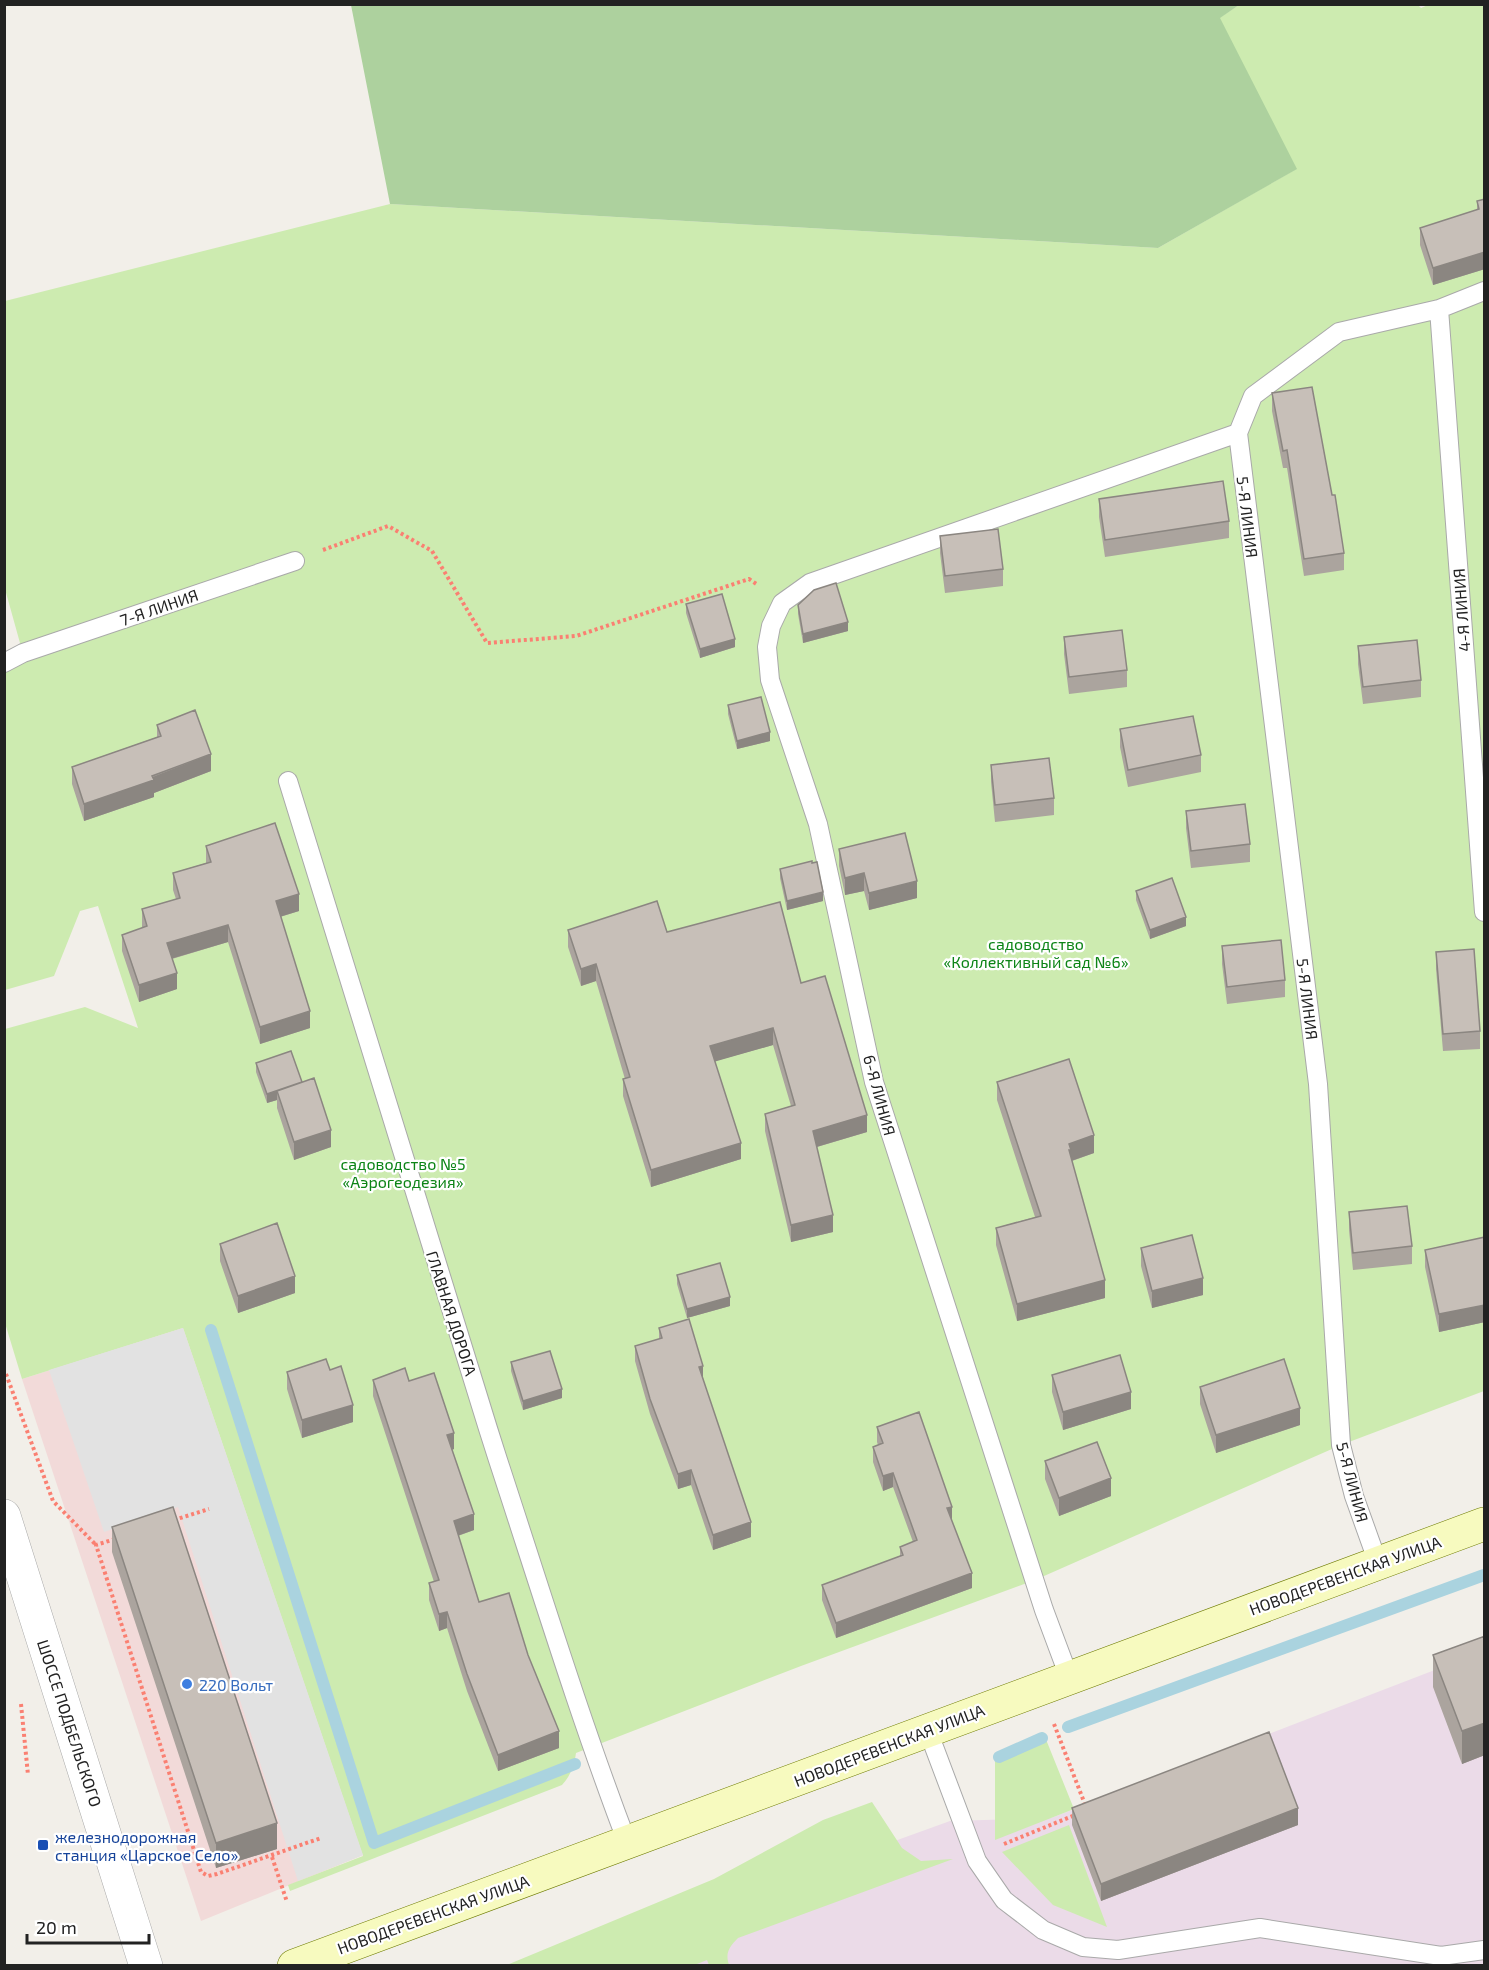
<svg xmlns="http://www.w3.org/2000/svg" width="1489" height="1970" font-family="'Exo 2',sans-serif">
  <rect width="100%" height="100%" fill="#f2efe9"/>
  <path fill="#f2dad9" d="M 183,1328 L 363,1855 L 201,1921 L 22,1379 Z"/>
  <path fill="#ebdbe8" d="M 1484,1651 L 1484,1965 L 695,1966 L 687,1944 L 718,1905 L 950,1821 L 1051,1818 Z"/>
  <path fill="#cdebb0" d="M 1417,4 L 1421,8 L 1428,5 L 1484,5 L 1484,1391 L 1341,1445 L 1035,1580 L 801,1666 L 576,1753 C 574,1766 571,1775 562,1785 L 290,1891 L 288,1885 L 363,1856 L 183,1328 L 22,1379 L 5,1323 L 5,1029 L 85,1007 L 138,1028 L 98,906 L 80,911 L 54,976 L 5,990 L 4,671 L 25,661 L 5,589 L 5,301 L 390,204 L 1158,248 L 1296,169 L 1219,18 L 1239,5 Z
    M 1043,1732 L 1074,1809 L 995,1840 L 995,1754 Z
    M 872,1802 L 902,1848 L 921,1861 L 953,1859 L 738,1938 C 729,1947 725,1953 729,1965 L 709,1965 L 707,1960 L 692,1966 L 507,1965 L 714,1879 L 823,1820 Z
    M 1069,1825 L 1107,1927 L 1053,1905 L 1002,1852 Z"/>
  <path fill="#add19e" d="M 351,5 L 1239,5 L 1220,18 L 1297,169 L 1158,248 L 390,204 Z"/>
  <path fill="#e2e2e2" d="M 183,1328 L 363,1855 L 298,1881 L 178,1507 L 104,1532 L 49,1370 Z"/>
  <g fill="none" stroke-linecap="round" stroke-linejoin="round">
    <path stroke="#aad3df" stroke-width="12" d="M 211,1330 L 374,1843 L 575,1764
      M 1068,1727 L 1484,1575
      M 999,1757 L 1042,1738"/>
    <g stroke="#a9a9a9" stroke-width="20">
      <path id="lane" d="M 1439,309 L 1484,912
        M 1238,433 L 1318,1084 L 1341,1445 L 1354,1496 L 1378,1563
        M 4,663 L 23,653 L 295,561
        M 288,781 C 357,1007 426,1234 498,1460 C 540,1588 579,1716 627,1842
        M 1069,1677 L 1044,1610 L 874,1082 L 818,824 L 770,680 L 767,647 L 771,626 L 782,603 L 810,583 L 1238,433 L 1253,396 L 1339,332 L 1439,309 L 1484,291
        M 928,1731 L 977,1861 L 1004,1900 L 1043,1930 L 1083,1947 L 1118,1950 L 1260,1928 L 1441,1956 L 1484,1950"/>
    </g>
    <g stroke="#a9a9a9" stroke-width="34">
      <path id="street" d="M 4,1516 L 146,1966"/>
    </g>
    <g stroke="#707d05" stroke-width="34">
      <path id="secondary" d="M 294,1966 L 1484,1524"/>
    </g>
    <path stroke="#fa8072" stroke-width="4" stroke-dasharray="3 3" stroke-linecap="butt" d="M 323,550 L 388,526 L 432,551 L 487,643 L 576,636 L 749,579 L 758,585
      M 6,1374 L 53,1501 L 96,1545
      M 174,1520 L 209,1509
      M 115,1539 L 96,1545 L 201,1872 L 208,1876 L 217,1874 L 321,1838
      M 21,1704 L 28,1775
      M 1054,1724 L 1086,1807
      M 1004,1844 L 1075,1815
      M 272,1857 L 287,1902"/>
    <use href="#lane" stroke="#fff" stroke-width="18"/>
    <use href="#street" stroke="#fff" stroke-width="33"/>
    <use href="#secondary" stroke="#f7fabf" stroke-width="33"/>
  </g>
  <path fill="#aba49e" d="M 1485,199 L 1485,269 L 1433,285 L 1420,245 L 1420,228 L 1477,210 L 1477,201 Z
    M 1272,393 L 1332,495 L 1344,553 L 1344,570 L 1304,576 L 1287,468 L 1283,468 L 1272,411 Z
    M 1099,499 L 1229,521 L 1229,538 L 1105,557 L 1099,517 Z
    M 940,536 L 1003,569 L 1003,586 L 945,593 L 940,553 Z
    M 686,604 L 735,647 L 700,658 L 686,613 Z
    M 798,605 L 848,631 L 803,643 L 798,614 Z
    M 1064,637 L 1127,670 L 1127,687 L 1069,694 L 1064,654 Z
    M 1358,646 L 1421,680 L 1421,697 L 1363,704 L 1358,664 Z
    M 728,705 L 770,741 L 737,749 L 728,714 Z
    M 157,725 L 211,771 L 154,793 L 154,797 L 84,821 L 72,784 L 72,767 L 157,737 Z
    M 1120,729 L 1201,755 L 1201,772 L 1128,787 L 1120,747 Z
    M 991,765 L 1054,798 L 1054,815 L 995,822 L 991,782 Z
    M 1186,811 L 1250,844 L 1250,862 L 1191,868 L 1186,828 Z
    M 206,846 L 299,911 L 280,917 L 310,1028 L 260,1044 L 228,942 L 172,959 L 177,989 L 139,1002 L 122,951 L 122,935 L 142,928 L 142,909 L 176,899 L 173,890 L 173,873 L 206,863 Z
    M 839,849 L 917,898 L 869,910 L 864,891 L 845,895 L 839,866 Z
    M 780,869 L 823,901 L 787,910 L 780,878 Z
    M 1136,891 L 1186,926 L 1150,939 L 1136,900 Z
    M 568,930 L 667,932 L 801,983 L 867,1132 L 817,1147 L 833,1232 L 791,1242 L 765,1131 L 765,1114 L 791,1106 L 773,1045 L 715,1061 L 741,1159 L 651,1187 L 623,1096 L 623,1079 L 625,1079 L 596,981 L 581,986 L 568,947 Z
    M 1222,946 L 1285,980 L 1285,997 L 1227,1004 L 1222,964 Z
    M 1436,952 L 1480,1031 L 1480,1049 L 1443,1051 L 1436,969 Z
    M 256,1063 L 302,1082 L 331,1147 L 294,1160 L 277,1108 L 277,1100 L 267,1103 L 256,1072 Z
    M 997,1082 L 1094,1153 L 1072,1161 L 1105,1298 L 1017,1321 L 996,1245 L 996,1228 L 1035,1217 L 997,1100 Z
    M 1349,1212 L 1412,1246 L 1412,1264 L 1353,1270 L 1349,1230 Z
    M 1485,1237 L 1485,1322 L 1439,1332 L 1425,1267 L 1425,1250 Z
    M 220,1244 L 295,1293 L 238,1313 L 220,1261 Z
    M 1141,1248 L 1203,1295 L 1152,1308 L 1141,1266 Z
    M 677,1275 L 730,1306 L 687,1318 L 677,1284 Z
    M 659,1328 L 703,1378 L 751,1537 L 713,1550 L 691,1485 L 678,1489 L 650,1414 L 635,1361 L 635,1346 L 659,1339 Z
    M 511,1362 L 562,1398 L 523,1410 L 511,1371 Z
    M 330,1370 L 353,1422 L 302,1438 L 287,1389 L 287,1372 Z
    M 1052,1375 L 1131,1409 L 1063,1430 L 1052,1392 Z
    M 373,1380 L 409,1381 L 454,1449 L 452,1450 L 474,1530 L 458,1536 L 479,1602 L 559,1748 L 498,1771 L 467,1691 L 447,1628 L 439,1631 L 429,1600 L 429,1583 L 434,1582 L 373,1396 Z
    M 1200,1387 L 1300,1425 L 1216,1453 L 1200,1404 Z
    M 877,1427 L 952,1521 L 972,1588 L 836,1638 L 822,1600 L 822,1585 L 900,1556 L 900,1547 L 913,1542 L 893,1487 L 883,1491 L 873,1462 L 873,1447 L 878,1445 L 877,1442 Z
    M 1045,1461 L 1111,1496 L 1059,1516 L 1045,1479 Z
    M 112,1527 L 277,1849 L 216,1868 L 112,1552 Z
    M 1485,1636 L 1485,1755 L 1462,1764 L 1433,1687 L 1433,1655 Z
    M 1072,1808 L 1298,1825 L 1101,1901 L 1072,1825 Z"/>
  <path fill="#8b8681" d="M 1485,252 L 1485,269 L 1433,285 L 1433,268 Z
    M 848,622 L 848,631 L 803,643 L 803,634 Z
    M 735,639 L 735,647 L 700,658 L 700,649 Z
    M 770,732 L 770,741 L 737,749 L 737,741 Z
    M 211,754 L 211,771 L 154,793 L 154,797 L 84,821 L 84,804 Z
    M 864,873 L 864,891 L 845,895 L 845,878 Z
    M 917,881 L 917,898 L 869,910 L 869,893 Z
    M 823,892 L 823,901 L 787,910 L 787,901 Z
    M 299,894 L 299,911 L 276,918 L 276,901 Z
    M 1186,917 L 1186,926 L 1150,939 L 1150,930 Z
    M 228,925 L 228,942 L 167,960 L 167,943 Z
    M 596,964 L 596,981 L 581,986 L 581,969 Z
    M 177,973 L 177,989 L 139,1002 L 139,985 Z
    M 310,1011 L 310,1028 L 260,1044 L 260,1027 Z
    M 773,1028 L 773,1045 L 710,1063 L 710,1046 Z
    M 277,1091 L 277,1100 L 267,1103 L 267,1094 Z
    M 867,1115 L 867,1132 L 813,1148 L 813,1131 Z
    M 331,1130 L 331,1147 L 294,1160 L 294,1142 Z
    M 1094,1135 L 1094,1153 L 1071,1161 L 1071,1167 L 1069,1144 Z
    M 741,1143 L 741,1159 L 651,1187 L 651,1170 Z
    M 833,1215 L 833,1232 L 791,1242 L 791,1225 Z
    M 295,1276 L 295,1293 L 238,1313 L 238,1296 Z
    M 1203,1278 L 1203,1295 L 1152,1308 L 1152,1291 Z
    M 1105,1280 L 1105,1298 L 1017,1321 L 1017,1304 Z
    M 730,1297 L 730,1306 L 687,1318 L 687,1309 Z
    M 1485,1305 L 1485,1322 L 1439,1332 L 1439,1314 Z
    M 703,1366 L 703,1381 L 699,1367 Z
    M 562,1389 L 562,1398 L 523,1410 L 523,1401 Z
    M 1131,1392 L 1131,1409 L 1063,1430 L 1063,1412 Z
    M 353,1405 L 353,1422 L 302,1438 L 302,1420 Z
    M 1300,1408 L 1300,1425 L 1216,1453 L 1216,1435 Z
    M 454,1433 L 454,1449 L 447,1451 L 447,1435 Z
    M 691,1470 L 691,1485 L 678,1489 L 678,1474 Z
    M 893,1473 L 893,1487 L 883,1491 L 883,1476 Z
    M 1111,1478 L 1111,1496 L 1059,1516 L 1059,1498 Z
    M 952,1507 L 952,1521 L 947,1508 Z
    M 474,1514 L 474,1530 L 454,1537 L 454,1521 Z
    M 751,1522 L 751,1537 L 713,1550 L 713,1535 Z
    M 972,1573 L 972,1588 L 836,1638 L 836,1623 Z
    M 447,1612 L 447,1628 L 439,1631 L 439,1614 Z
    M 1485,1723 L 1485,1755 L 1462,1764 L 1462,1731 Z
    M 559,1731 L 559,1748 L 498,1771 L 498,1755 Z
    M 1298,1808 L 1298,1825 L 1101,1901 L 1101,1884 Z
    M 277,1823 L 277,1849 L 216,1868 L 216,1843 Z"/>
  <path fill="#c7bfb8" stroke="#8b8681" stroke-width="1.5" d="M 1485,199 L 1485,252 L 1433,268 L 1420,228 L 1479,209 L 1477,201 Z
    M 1312,387 L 1332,495 L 1335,495 L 1344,553 L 1304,559 L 1287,450 L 1283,451 L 1272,393 Z
    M 1223,481 L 1229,521 L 1105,540 L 1099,499 Z
    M 998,529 L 1003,569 L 945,576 L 940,536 Z
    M 836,583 L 848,622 L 803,634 L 798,605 L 814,590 Z
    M 722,594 L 735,639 L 700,649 L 686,604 Z
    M 1122,630 L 1127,670 L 1069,677 L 1064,637 Z
    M 1417,640 L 1421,680 L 1363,687 L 1358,646 Z
    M 761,697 L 770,732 L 737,741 L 728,705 Z
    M 195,710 L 211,754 L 152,776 L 154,780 L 84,804 L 72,767 L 161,736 L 157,725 Z
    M 1193,716 L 1201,755 L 1128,770 L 1120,729 Z
    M 1049,758 L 1054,798 L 995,805 L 991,765 Z
    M 1245,804 L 1250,844 L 1191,851 L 1186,811 Z
    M 275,823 L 299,894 L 276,901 L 310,1011 L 260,1027 L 228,925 L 167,943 L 177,973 L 139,985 L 122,935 L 147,926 L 142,909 L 180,898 L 173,873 L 211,862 L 206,846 Z
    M 905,833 L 917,881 L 869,893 L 864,873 L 845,878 L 839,849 Z
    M 812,861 L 812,863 L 817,862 L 823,892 L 787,901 L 780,869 Z
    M 1172,878 L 1186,917 L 1150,930 L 1136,891 Z
    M 657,901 L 667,932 L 780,902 L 801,983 L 825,976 L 867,1115 L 813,1131 L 833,1215 L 791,1225 L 765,1114 L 795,1105 L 773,1028 L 710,1046 L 741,1143 L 651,1170 L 623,1079 L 630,1077 L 596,964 L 581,969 L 568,930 Z
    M 1281,940 L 1285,980 L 1227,987 L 1222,946 Z
    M 1474,949 L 1480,1031 L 1443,1034 L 1436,952 Z
    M 291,1051 L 302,1082 L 267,1094 L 256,1063 Z
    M 1069,1059 L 1094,1135 L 1069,1144 L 1071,1150 L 1069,1150 L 1105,1280 L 1017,1304 L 996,1228 L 1041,1216 L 997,1082 Z
    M 314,1078 L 331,1130 L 294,1142 L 277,1091 Z
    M 1407,1206 L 1412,1246 L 1353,1253 L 1349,1212 Z
    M 277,1223 L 295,1276 L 238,1296 L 220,1244 Z
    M 1192,1235 L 1203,1278 L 1152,1291 L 1141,1248 Z
    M 1485,1237 L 1485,1305 L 1439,1314 L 1425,1250 Z
    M 720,1263 L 730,1297 L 687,1309 L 677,1275 Z
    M 689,1319 L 703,1366 L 699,1367 L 751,1522 L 713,1535 L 691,1470 L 678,1474 L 650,1399 L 635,1346 L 662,1338 L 659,1328 Z
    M 550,1351 L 562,1389 L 523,1401 L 511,1362 Z
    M 1120,1355 L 1131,1392 L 1063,1412 L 1052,1375 Z
    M 326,1359 L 330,1370 L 341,1366 L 353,1405 L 302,1420 L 287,1372 Z
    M 1284,1359 L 1300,1408 L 1216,1435 L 1200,1387 Z
    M 405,1368 L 409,1381 L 434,1373 L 454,1433 L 447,1435 L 474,1514 L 454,1521 L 479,1602 L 509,1593 L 528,1655 L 559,1731 L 498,1755 L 467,1674 L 447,1612 L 439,1614 L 429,1583 L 439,1580 L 373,1380 Z
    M 919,1412 L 952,1507 L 947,1508 L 972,1573 L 836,1623 L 822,1585 L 903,1555 L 900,1547 L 917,1540 L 893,1473 L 883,1476 L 873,1447 L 883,1443 L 877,1427 Z
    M 1097,1442 L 1111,1478 L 1059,1498 L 1045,1461 Z
    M 173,1507 L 277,1823 L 216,1843 L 112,1527 Z
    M 1485,1636 L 1485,1723 L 1462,1731 L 1433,1655 Z
    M 1269,1732 L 1298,1808 L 1101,1884 L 1072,1808 Z"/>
  <circle fill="#3f7fe0" stroke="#fff" stroke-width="2" cx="187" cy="1684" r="6"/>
  <rect fill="#1a4fb4" stroke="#fff" stroke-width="2" x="37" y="1839" width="12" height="12" rx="3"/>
  <g text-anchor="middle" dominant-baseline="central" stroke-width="4.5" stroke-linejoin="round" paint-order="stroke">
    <g font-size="16" fill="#222" stroke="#fff">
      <text transform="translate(1248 517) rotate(83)">5-Я ЛИНИЯ</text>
      <text transform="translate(159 607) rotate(-19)">7-Я ЛИНИЯ</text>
      <text transform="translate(1461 610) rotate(-94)">4-Я ЛИНИЯ</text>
      <text transform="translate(1308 999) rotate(83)">5-Я ЛИНИЯ</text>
      <text transform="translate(880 1095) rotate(75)">6-Я ЛИНИЯ</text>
      <text transform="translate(452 1313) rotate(72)">ГЛАВНАЯ ДОРОГА</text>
      <text transform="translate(1353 1482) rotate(75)">5-Я ЛИНИЯ</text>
      <text transform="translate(1345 1575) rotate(-20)">НОВОДЕРЕВЕНСКАЯ УЛИЦА</text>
      <text transform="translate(70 1723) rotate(72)">ШОССЕ ПОДБЕЛЬСКОГО</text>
      <text transform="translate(889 1745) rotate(-21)">НОВОДЕРЕВЕНСКАЯ УЛИЦА</text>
      <text transform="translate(433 1914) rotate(-20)">НОВОДЕРЕВЕНСКАЯ УЛИЦА</text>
    </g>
    <g font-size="16" fill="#0c8416" stroke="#fff">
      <text x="1036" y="943">садоводство<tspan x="1036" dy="18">«Коллективный сад №6»</tspan></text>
      <text x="403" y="1163">садоводство №5<tspan x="403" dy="18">«Аэрогеодезия»</tspan></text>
    </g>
    <g font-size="16" fill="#366cbe" stroke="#fff" text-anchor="start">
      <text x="199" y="1684">220 Вольт</text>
    </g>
    <g font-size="16" fill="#164399" stroke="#fff" text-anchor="start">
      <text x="55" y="1836">железнодорожная<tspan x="55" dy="18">станция «Царское Село»</tspan></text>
    </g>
  </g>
  <rect width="1489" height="1970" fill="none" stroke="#222222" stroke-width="12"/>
  <path d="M27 1934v9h122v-9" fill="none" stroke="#222222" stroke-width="3"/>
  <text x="36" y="1934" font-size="18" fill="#222222" stroke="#ffffff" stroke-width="4.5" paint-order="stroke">20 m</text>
</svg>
